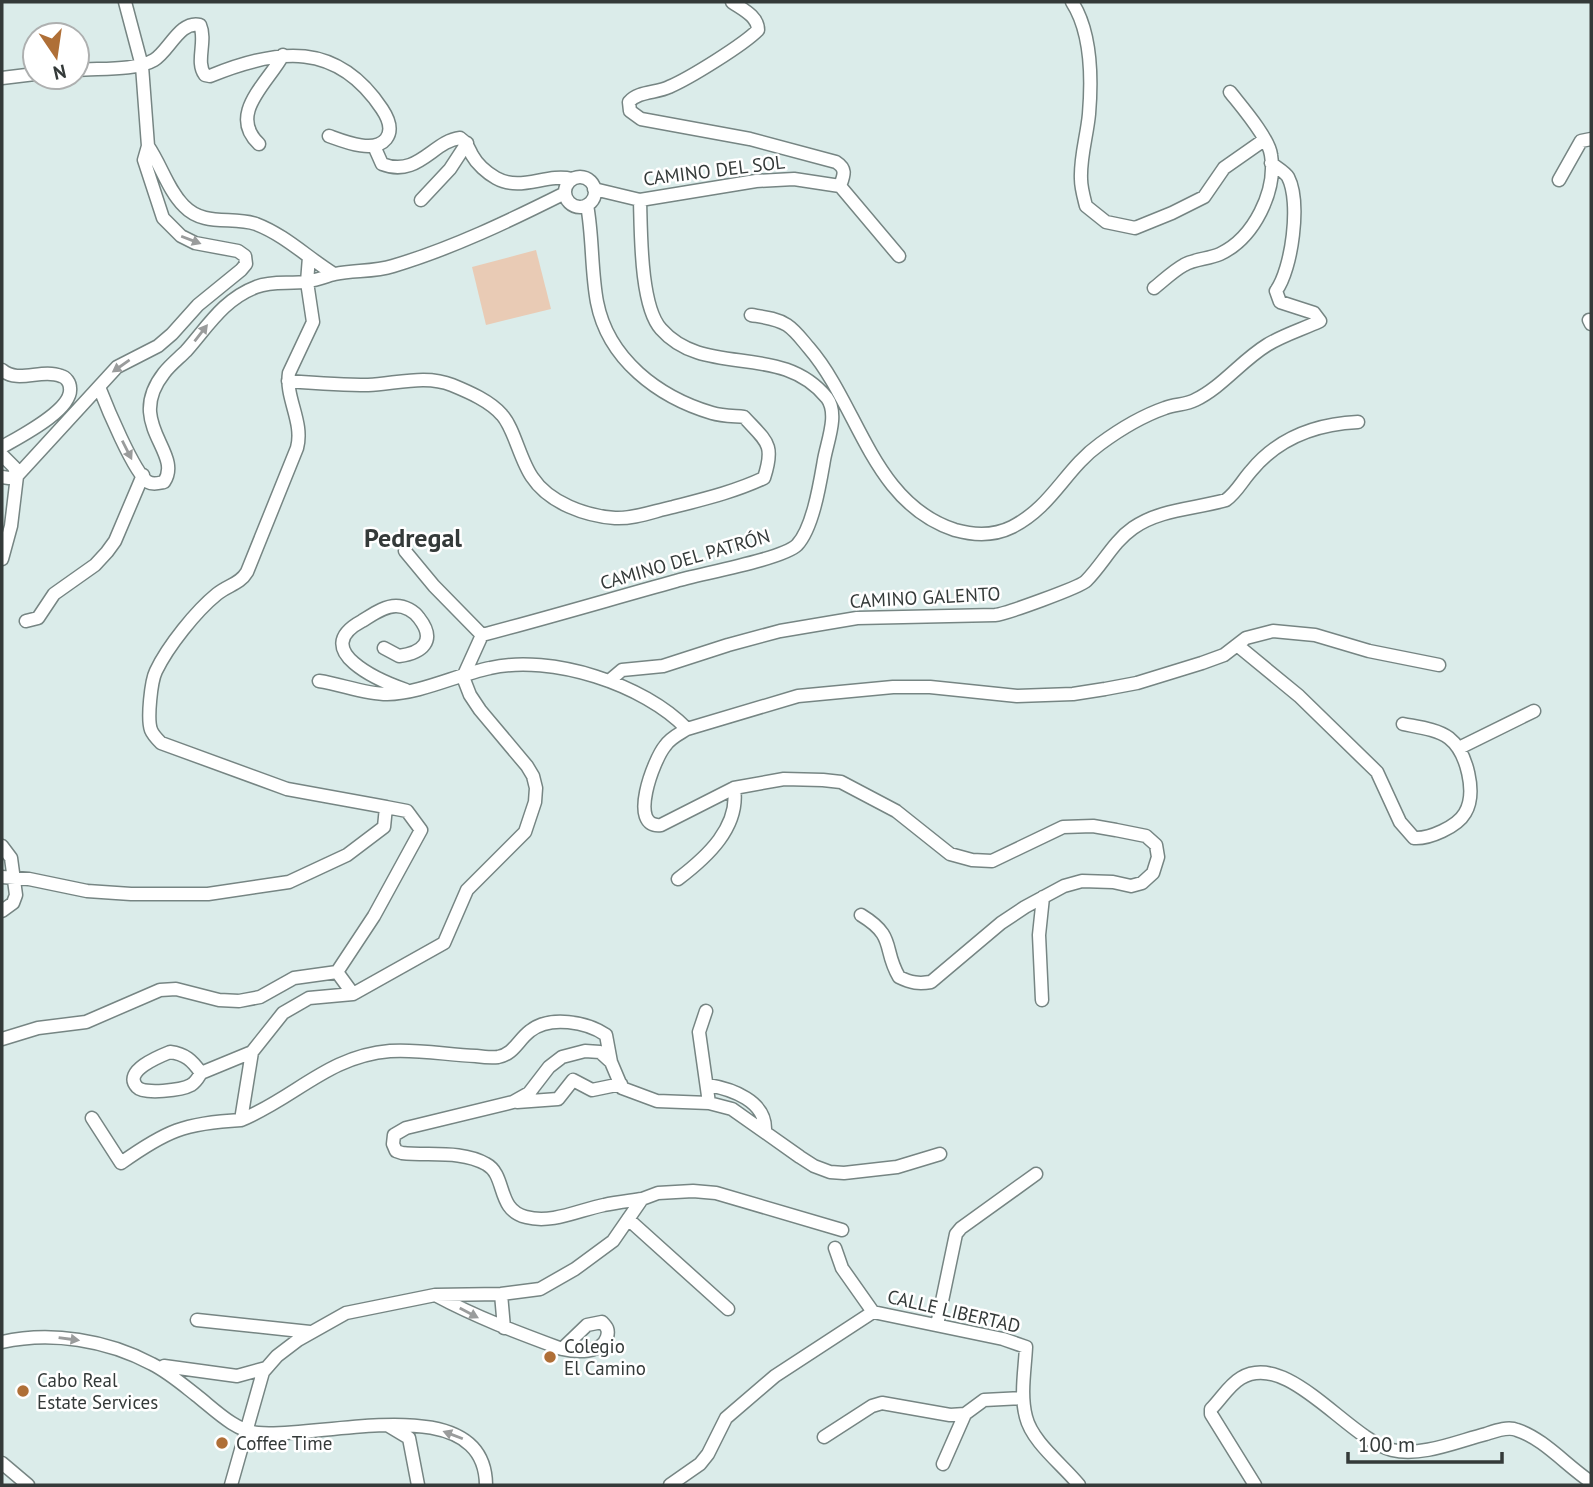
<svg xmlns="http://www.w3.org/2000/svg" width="1593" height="1487" font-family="'PT Sans',sans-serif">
  <rect width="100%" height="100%" fill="#dbecea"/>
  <path fill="#e9cbb5" d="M 536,250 L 551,309 L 486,325 L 472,267 Z"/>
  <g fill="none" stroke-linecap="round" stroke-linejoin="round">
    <g stroke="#768583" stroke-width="15">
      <path id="minor" d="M 732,2 C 742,9 758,16 758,30 C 743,45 690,78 669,87 C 657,93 638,91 629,102 L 630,111 L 641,119 L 750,139 L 836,162 C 847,169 844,175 840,186
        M 1072,2 C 1092,33 1092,78 1089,114 C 1087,136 1080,157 1081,179 C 1081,188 1084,198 1086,206 L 1106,222 L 1135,228 L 1172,213 L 1204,197 L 1224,168 L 1264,140
        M 77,70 C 99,68 135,71 154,60 C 169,51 180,20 200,25 C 207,41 195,62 205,75 L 210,76 C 278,48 337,41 382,109 C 388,118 393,130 386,139 C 374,154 343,141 329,136
        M 2,78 L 35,74
        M 259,144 C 227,114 268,83 283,55
        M 148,146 C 161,165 168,190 184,206 C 204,227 232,216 256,224 C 285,235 308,258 334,274
        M 374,146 L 382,164 C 418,178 433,141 460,138 C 467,143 468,147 472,155 C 477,164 487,173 496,178 C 521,192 546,173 572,179
        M565 192a15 15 0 1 1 30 0a15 15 0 1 1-30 0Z
        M 1559,180 L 1581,141 L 1591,139
        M 840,186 L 899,256
        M 594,189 L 640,200 L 756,181 L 794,179 L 840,186
        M 421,200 L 450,169 L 467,143
        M 309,257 L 307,282 L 313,322 L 289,373 C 285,398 304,422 297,448 L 247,572 C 240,584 228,585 217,594 C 196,611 168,646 156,671 C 151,681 147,719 151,730 C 153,735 158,740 161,743 L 287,789 L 386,807
        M 1154,288 C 1163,281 1173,271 1184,265 C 1194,259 1209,259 1220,254 C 1254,238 1277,191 1271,155 C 1269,138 1241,106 1230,92
        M 751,315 C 763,317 776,318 787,325 C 796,331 802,340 809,348 C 859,406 872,503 955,530 C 973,535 994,536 1012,527 C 1053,506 1065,469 1100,444 C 1119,430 1142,416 1165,408 C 1175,404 1186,405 1195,400 C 1222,387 1241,361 1267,345 C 1283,335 1303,329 1320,321 L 1314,313 L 1280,302 L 1276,291 C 1292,269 1301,202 1288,177 C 1285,172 1276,167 1271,163
        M 1589,320 L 1591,324
        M 2,370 C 18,384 42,368 61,376 C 66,377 70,383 70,388 C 73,410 19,437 2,447
        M 288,381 C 314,383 341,385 368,385 C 395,384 426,374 452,385 C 469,392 490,401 502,415 C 514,428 520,460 532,477 C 549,503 586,516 615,518 C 635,519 654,511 673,507 C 704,499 734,492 764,478 C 775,444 767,442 744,417 C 734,416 722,416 712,413 C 658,397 608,359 597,302 C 591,270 593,237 587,205
        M 99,387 C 106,405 134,473 148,482 C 153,485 159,483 164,482 C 184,452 124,424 164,373 C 170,365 179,358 186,351 C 208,326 224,299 256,287 C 274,280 291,285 309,281 C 318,280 326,276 335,274 C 354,270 374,272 393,266 C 453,248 509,221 565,193
        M 2,455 L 14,467 L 17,476
        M 2,477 L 9,478 L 17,476 L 117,367 L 158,346 L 172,334 L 198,305 L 241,270 L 246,264 L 245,256 L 238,251 L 195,243 L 181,236 L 163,218 L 144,160 L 148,146 L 142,66 L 125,2
        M 405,551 L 434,586 L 482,635
        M 2,559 L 11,526 L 17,476
        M 26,621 L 38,618 L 54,594 L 95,565 L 107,552 L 115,541 L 143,475
        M 1237,645 L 1299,696 L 1377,772 L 1400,822 L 1414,838 C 1429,839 1457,827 1465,813 C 1477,793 1467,752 1449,738 C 1437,729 1417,727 1403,724
        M 384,648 L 399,656 C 422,653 437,641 419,618 C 414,611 405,606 396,606 C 384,606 372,615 362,621 C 308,650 380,681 406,690
        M 319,681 C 341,684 364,694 387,694 C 422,693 456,675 490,668 C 551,654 644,684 687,729 C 679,734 670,738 665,746 C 654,759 627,829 661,825 L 734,788 L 784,779 L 823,780 L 841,782 L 896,811 L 950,854 L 972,860 L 992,861 L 1063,827 L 1093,826 L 1116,830 L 1146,836 L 1156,845 L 1158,857 L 1153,873 L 1142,883 L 1131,886 L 1113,882 L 1082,881 L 1064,886 L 1025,907 L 1001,923 L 931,982 C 919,984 911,983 899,977 C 882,948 897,937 861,915
        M 609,681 L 622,670 L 663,666 L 728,645 L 780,631 L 857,618 L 995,615 C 1006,614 1080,587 1086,581 C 1103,564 1113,542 1133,528 C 1160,509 1195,509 1226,500 C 1237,492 1242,481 1251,471 C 1278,438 1316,424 1358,422
        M 687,729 L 798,696 L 893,687 L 930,687 L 1017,696 L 1073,694 L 1105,689 L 1137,683 L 1202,663 L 1224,655 L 1246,638 L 1273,631 L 1315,635 L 1369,651 L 1439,665
        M 1459,748 L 1534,711
        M 2,846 L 11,858 L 16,895 L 13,903 L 2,911
        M 2,877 L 29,879 L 87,891 L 131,894 L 208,894 L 289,882 L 347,855 L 384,827 L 386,807 L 407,811 L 421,830 L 374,916 L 337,972
        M 678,879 C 707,857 740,827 734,788
        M 1042,1000 L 1039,935 L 1043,897
        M 706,1011 L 699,1032 L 709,1103
        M 2,1039 L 38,1028 L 86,1022 L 160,990 L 176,989 L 219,1000 L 239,1001 L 260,997 L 294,978 L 337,972 L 353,994
        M 170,1052 C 185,1054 192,1060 201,1073 C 198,1078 196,1082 191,1085 C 182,1090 144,1095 137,1087 C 122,1071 160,1056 170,1052 Z
        M 611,1062 L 600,1052 L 585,1051 L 562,1057 L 549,1067 L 529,1093 L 513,1102 L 406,1128 L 394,1135 L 393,1144 L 396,1151 L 402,1153 C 429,1156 461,1150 486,1164 C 507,1175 496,1210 526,1217 C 552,1224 579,1210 604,1205 C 617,1202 629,1201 642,1199
        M 201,1073 L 252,1052
        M 708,1085 C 732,1089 766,1101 765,1130
        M 517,1102 L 558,1099 L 573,1080 L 592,1090 L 621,1084
        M 92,1118 L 121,1163 C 166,1131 184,1123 241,1120 L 252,1052 L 283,1013 L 309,998 L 353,994 L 444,943 L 467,890 L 525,832 L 535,802 L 536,788 L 533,776 L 527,766 L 480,710 L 470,695 L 463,677 L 482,635 C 547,618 611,599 676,581 C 699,574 783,559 797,545 C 813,528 820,483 824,460 C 827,442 839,414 827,398 C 781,341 705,379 661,329 C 640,306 641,231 640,200
        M 241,1120 C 295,1098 328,1056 390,1051 C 419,1049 448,1055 476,1056 C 483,1057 491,1058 498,1057 C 514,1054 518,1040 530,1031 C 550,1015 587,1022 606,1035 L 611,1062 L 622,1088 L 657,1101 L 709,1103 L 732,1109 L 800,1157 L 814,1166 L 830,1172 L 844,1173 L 897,1167 L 940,1154
        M 628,1219 L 728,1309
        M 835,1248 L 842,1268 L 873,1312 L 1003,1339 L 1026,1347 C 1025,1369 1020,1395 1026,1417 C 1032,1442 1063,1465 1079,1485
        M 501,1294 L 504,1328
        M 437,1296 C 478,1318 519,1333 562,1349 C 576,1352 602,1354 607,1337 C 609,1330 607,1327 602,1322 L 587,1325 L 562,1349
        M 197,1320 L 310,1332
        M 937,1325 L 956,1234 L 961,1228 L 1036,1174
        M 2,1342 C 51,1331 107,1340 152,1364 C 168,1372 182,1384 196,1395 C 214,1409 235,1431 258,1433 C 317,1440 485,1387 486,1485
        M 164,1366 L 237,1376 L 266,1368
        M 389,1426 L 409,1438 L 418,1485
        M 824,1437 L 872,1406 L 882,1403 L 950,1415 L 965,1414
        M 2,1463 L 28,1485
        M 943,1464 L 965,1414 L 984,1400 L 1023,1398
        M 231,1485 L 263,1372 L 277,1356 L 298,1340 L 346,1313 L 435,1295 L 501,1294 L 540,1289 L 575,1269 L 613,1241 L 642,1199 L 658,1193 L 693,1191 L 716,1193 L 842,1230
        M 670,1485 L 700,1464 L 708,1454 L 726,1418 L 775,1376 L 873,1312
        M 1255,1485 L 1211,1414 L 1211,1409 C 1221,1399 1229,1385 1241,1378 C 1288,1350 1348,1439 1392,1450 C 1422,1457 1458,1441 1486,1434 C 1495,1431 1508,1426 1517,1430 C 1543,1438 1568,1467 1591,1482"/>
    </g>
    <use href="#minor" stroke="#fff" stroke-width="12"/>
  </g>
  <defs><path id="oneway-solid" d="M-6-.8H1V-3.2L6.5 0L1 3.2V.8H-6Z" transform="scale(1.75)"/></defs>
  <g fill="#9a9c9c">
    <use href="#oneway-solid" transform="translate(191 240) rotate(21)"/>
    <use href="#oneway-solid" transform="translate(201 333) rotate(-52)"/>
    <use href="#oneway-solid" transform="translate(121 366) rotate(145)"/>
    <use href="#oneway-solid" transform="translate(127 450) rotate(63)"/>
    <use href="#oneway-solid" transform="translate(469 1313) rotate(28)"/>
    <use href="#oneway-solid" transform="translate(69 1339) rotate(8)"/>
    <use href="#oneway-solid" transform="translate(453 1435) rotate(-159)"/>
  </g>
  <g fill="#af6f37" stroke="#fff" stroke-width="2.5">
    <circle cx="550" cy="1357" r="7"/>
    <circle cx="23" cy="1391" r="7"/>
    <circle cx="222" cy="1443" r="7"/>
  </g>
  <g text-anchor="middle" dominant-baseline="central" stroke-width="5" stroke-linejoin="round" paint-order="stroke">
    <g font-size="19" fill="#343a39" stroke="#fff">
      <text transform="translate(714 170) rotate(-7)">CAMINO DEL SOL</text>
      <text transform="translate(685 559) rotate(-16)">CAMINO DEL PATRÓN</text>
      <text transform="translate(925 597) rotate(-3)">CAMINO GALENTO</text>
      <text transform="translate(954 1311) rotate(13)">CALLE LIBERTAD</text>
    </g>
    <g font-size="19" fill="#343a39" stroke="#fff" text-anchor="start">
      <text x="564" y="1346">Colegio<tspan x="564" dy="22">El Camino</tspan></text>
      <text x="37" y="1380">Cabo Real<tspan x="37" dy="22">Estate Services</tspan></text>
      <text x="236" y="1443">Coffee Time</text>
    </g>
    <g font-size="26" font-weight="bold" fill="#343a39" stroke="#fff">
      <text x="413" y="537">Pedregal</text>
    </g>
  </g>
  <rect width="1593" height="1487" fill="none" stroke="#343a39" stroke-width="7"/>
  <g transform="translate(56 56) rotate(167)"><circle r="33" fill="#ffffff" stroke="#aeb0b0" stroke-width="2"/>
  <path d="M0-5L12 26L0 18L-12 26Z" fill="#af6f37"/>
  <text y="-10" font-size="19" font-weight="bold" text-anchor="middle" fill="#343a39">N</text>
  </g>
  <path d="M1348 1452v10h154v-10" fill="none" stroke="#343a39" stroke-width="3.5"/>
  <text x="1358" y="1452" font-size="21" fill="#343a39" stroke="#ffffff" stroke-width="5" paint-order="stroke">100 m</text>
</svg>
